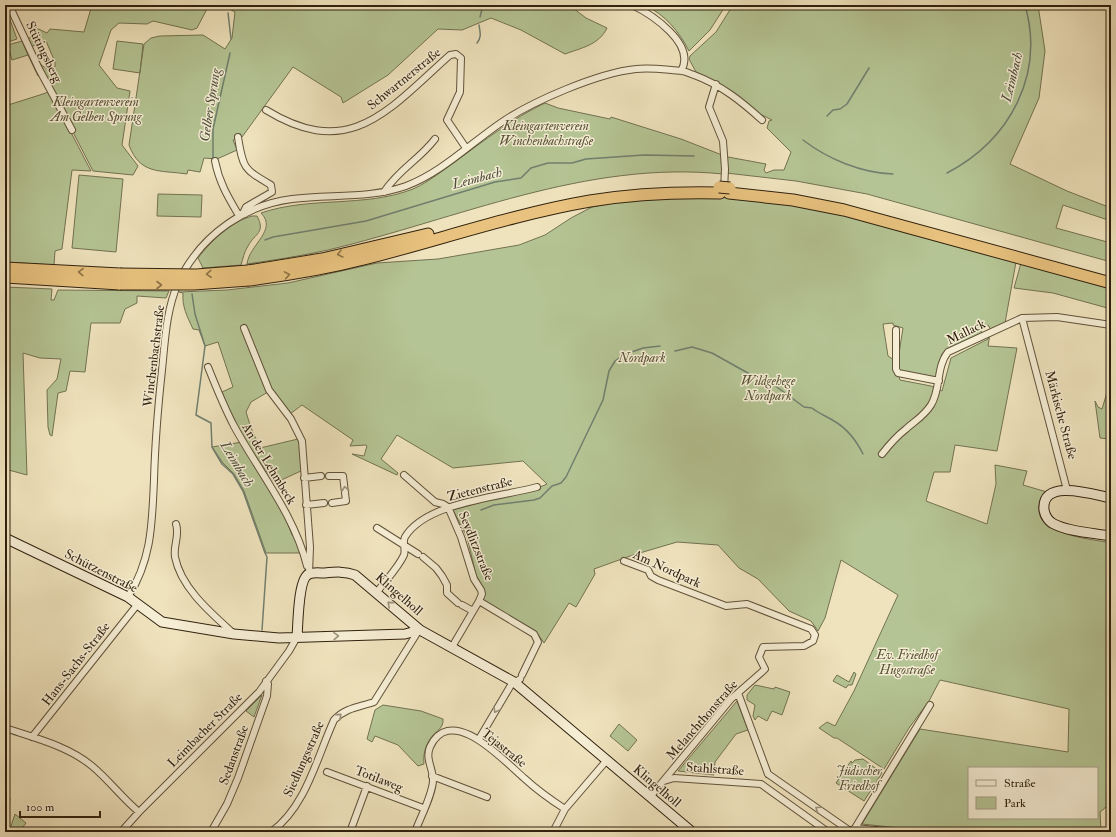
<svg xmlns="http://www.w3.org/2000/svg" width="1116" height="837" font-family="'IM FELL Double Pica',serif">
  <rect width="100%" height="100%" fill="#efe3bd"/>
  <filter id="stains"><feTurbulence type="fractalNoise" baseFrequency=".005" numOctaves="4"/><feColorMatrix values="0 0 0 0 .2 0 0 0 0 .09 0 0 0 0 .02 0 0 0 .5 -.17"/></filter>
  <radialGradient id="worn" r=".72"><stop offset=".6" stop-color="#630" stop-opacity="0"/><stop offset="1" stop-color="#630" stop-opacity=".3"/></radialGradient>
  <path fill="#b5c494" stroke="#727251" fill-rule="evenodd" d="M 92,5 L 209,5 L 197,28 L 192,30 L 153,21 L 147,24 L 119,23 L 111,30 L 99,65 L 117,88 L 130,91 L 122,145 L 138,166 L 133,175 L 93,171 L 42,72 L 38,76 L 28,55 L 31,54 C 39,61 43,72 55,67 L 55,62 L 46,41 L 30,47 L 26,39 L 32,37 L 32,26 L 47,33 L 50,29 L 84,32 Z
    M 222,5 L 569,5 L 586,18 L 607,28 C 599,45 581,48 565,54 L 521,30 L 491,18 L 462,30 L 438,29 L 388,75 L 343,103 L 341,97 L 293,67 L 242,137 L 233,140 L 237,150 L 217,159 L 204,158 L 200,172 L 188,170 L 187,174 C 160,170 140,175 129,145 L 144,44 L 151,38 L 160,36 L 203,35 L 225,49 L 232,38 L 235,12 Z
    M 645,5 L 726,5 L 710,30 L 689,51 C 679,31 665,15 645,5 Z
    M 733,5 L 1038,5 L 1045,51 L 1039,98 L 1010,164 L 1067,191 L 1111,208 L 1111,221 L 1063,205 L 1056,228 L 1111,243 L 1111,262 L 867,194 L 796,181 L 726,173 L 726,159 L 728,157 L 766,164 L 764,170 L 766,173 L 774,170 L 784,170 L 791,152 L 767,128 L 769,121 L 772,120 L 754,111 L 722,85 L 696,72 L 689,59 L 690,56 L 716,32 Z
    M 5,6 L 17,39 L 5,43 Z
    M 22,41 L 28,55 L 12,60 L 8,45 Z
    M 117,41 L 143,44 L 140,73 L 113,69 Z
    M 49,90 L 91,171 L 72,170 L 62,249 L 55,251 L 54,265 L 5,262 L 5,106 L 46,93 Z
    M 545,103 L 558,108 L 610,119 L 611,117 L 681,139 L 722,155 L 723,174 C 586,160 458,219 328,250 C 301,256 274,260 247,264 C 249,245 278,230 261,213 C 311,196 364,208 413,189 C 429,182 443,170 456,161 C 485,140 513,118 545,103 Z
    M 79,175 L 123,179 L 116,252 L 72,248 Z
    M 158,194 L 202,195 L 201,217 L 157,216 Z
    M 681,196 C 713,197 746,197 778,202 C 859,214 937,240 1016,262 L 1005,323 L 991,330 L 988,325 L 980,328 L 982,334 L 942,354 L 936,378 L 901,372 L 897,366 L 903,328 L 893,325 L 893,323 L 883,324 L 888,356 L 894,360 L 900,380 L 931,386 L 942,391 L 951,358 L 988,339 L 988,335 L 990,334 L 988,346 L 1017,348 L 997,451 L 955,445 L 950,472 L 934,472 L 926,501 L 987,524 L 996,484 L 995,465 L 1027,471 L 1023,485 L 1047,492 C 1041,497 1038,503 1039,511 C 1040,535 1092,539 1111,543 L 1111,803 L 1100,812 L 1101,832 L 938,832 L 862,824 L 920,729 L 1068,752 L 1069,709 L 940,680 L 929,701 L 909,728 L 884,769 L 837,738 L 834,738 L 819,728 L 827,722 L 835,726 L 854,691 L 898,595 L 841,560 L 825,618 L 818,631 L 811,621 L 789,611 L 758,579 L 739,568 L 718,545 L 677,542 L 633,555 L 594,569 L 595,574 L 576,607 L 569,603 L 544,643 L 537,633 L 483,603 L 483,588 L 476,575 L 467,537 L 453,510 L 499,497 L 531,491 L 547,484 L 523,461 L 453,468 L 397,435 L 381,459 L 398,473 L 397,475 L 352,454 L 364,456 L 367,446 L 366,445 L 350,446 L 353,440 L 302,405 L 290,414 L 268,392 L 251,402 L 246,412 L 251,428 L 260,448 L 298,439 L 301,448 L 303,470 L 275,483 C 253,453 234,428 222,392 L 233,387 L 218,342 L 205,346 L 199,330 L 193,329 C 187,316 182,307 183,293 L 179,292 L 227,290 L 288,283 L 377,263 L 438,259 L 519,245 L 545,235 L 571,218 L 592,207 L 626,200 ZM 969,768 L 1097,768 L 1097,818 L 969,818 Z
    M 252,216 L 257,216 C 266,233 255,233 248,246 C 244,252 243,259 241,265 L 203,268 L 198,258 C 211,241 231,222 252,216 Z
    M 1021,263 L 1111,288 L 1111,309 L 1053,293 L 1014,288 Z
    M 5,287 L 52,289 L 51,300 L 54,300 L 58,290 L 169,291 L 166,298 L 137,296 L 137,303 L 125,309 L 120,323 L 91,323 L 85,372 L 70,371 L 66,391 L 58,393 L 52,436 L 50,435 L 48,427 L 47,390 L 57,379 L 61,359 L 40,358 L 23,353 L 27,475 L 5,469 Z
    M 1108,389 L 1111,395 L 1111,449 L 1109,439 L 1100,438 L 1095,401 L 1098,407 L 1102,409 Z
    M 242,442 L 277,496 L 292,535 L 297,538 L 303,553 L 266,553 L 244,491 L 234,474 L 223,463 L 212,447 Z
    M 854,672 L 856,674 L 852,685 L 848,685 L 846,688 L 833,681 L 837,675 L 849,682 Z
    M 755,685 L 774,689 L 775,687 L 790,692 L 782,715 L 772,711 L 767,721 L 758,716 L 755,720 L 753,716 L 755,705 L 747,700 L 747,695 Z
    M 262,695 L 254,717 L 246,711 Z
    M 737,701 L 748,730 L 736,734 L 715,762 L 714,775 L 678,771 Z
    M 383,705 L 421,711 L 443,719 C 444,729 435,731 430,739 C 425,747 423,755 424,764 L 418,766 L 398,745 L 375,736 L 372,742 L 367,739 L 375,710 Z
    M 619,724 L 637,740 L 628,751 L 610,736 Z
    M 863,759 L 882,773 L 864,801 L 836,783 L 851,761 L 852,763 L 855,760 Z
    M 5,788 L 10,799 L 5,829 Z
    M 15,814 L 26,823 L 19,832 L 9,832 Z"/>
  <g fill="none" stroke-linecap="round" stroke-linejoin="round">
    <path stroke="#707f6f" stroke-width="1.5" d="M 228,13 L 231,39
      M 480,17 L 483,5
      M 477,43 C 482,37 480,32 479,25
      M 827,116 L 833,110 L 840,109 L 847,104 L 869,68
      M 803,140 C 828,159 861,173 893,174
      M 213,159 L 213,129 L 230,53
      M 947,173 C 1010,140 1045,75 1025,5
      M 265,240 L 273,237 L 366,221 L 495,182 L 521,178 L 531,168 L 548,163 L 572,163 L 586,159 L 644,155 L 694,156
      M 192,294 L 195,314 L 205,346 L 196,415 L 211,423 L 212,447 L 222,464 L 233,474 L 243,491 L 265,553 L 267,557 L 262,630
      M 675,351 L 692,347 L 712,353 L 755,377 L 770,382 L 804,407 L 812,408 C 818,413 826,416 834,421 C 848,429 856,440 863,454
      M 481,510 L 494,505 L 534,500 L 540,498 L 552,486 L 561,483 L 566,477 L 603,400 L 609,371 L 615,361 L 623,355 L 643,348 L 660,346"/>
    <g stroke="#60523a" stroke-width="8">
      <path id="street" d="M 9,5 L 39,69 L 72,130
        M 632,5 C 651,14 697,44 681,71
        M 716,84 L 709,107 L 723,141 L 725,169 L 724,190
        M 266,110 C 351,162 389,109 450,55 L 456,54 L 461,58 L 460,92 L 447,120 L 466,148
        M 215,161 C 219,182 228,197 238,214 L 245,214 L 244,211 L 246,207 L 272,192 L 271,185 C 244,169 243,169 238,137
        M 384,192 C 399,169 419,160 435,139
        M 182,275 C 204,234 245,205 292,199 C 330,194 369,199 406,186 C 441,173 471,143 502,122 C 533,101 598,73 636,69 C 651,67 667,70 682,71 C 685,71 690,74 694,75 C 721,85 741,101 762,120
        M 1022,318 L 1067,490
        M 244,328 L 269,390 L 291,419 L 302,441 L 310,547 L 309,574
        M 896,330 L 896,369 L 898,373 L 939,381
        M 208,367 C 216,387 224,407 234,426 C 259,472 294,514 307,566
        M 882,454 C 889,445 897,436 906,429 C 915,421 924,416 931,405 C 941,389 936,367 948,352 L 1022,318 L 1057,317 L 1111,325
        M 404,475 L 435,502 L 443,504 L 448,507 L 461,537 L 474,579 L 481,590 L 482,594 L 479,601 L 452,647
        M 329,476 L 343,476 L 346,501 L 332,503
        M 304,478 L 321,476
        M 306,505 L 324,503
        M 176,524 C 180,536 173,545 175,557 C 181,588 211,613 233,633
        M 377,528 L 418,554
        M 423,557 L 436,568 L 442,576 L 447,585 L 447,593 L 458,603
        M 624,561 L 648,570 L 651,576 L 658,580 L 726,606 L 747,604 L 811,629 L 815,635 L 813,641 L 804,646 L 763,647 L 759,657 L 765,669 L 763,671 L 731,699 L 650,797
        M 377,592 C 386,580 398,568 404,555 C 406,549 402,542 405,537 C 426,502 501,497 537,487
        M 128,597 C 152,559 152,523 154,480 C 155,443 158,407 162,370 C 165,341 166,311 178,283
        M 479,601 L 534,634 L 538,642 L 522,675
        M 462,605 L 473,611
        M 738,693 L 768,774
        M 5,728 C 35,738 68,746 92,766 C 109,780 122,798 139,812
        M 32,737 L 137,605
        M 479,739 L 511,685 L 520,679
        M 327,772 L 423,808
        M 768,774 L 850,831
        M 432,776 L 487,797
        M 664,781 L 674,778 L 761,784 L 828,832
        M 855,828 L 896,832
        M 121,832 L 139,812 L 259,692 L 289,651 L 297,637
        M 211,832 L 227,804 L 238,778 L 267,696 L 268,684 L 266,681
        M 271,832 C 306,807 317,757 334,720 C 345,708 359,707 374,702 L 419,630
        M 350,832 L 367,786
        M 415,832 C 420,818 433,794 433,780 C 433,768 425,759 430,747 C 451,702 504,761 524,778 C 537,790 551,800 565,809
        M 553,832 L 565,809 L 607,760
        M 849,832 L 855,828 L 930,705"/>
    </g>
    <g stroke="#30210e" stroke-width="11">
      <path id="secondary" d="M 1111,498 C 1095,495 1041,477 1044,510 C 1045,516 1049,522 1054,524 C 1069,532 1094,533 1111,536
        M 5,538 L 128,597 L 162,622 L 234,634 L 279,638 L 405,634 L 420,630
        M 297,637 C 298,626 298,578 309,574 C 313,572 320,573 324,573 C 335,572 345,571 355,575 L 420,630 L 514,682 L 692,832"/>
    </g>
    <g stroke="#30210e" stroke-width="13">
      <path id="highway" d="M 729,193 L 793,200 L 844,210 L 1111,283
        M 5,268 L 120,274
        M 248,271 L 322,259 L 428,234
        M 5,277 L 120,284
        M 249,280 C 289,275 329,268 368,258 C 442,239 515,214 590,201 C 633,194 676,192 720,193"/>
    </g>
    <use href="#street" stroke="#f5edd4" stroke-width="6"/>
    <use href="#secondary" stroke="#f5edd4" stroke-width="9"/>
    <use href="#highway" stroke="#e8c27e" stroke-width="11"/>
    <g stroke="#30210e" stroke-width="13" stroke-linecap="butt">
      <path id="highway-bridge" d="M 719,187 L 730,188
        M 120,274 L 196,275 L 248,271
        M 120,284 L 194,284 L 249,280"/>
    </g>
    <use href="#highway-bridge" stroke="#e8c27e" stroke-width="11"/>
  </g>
  <defs><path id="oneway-chevron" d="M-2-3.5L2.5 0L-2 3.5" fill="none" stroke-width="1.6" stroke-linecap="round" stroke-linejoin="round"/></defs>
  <g stroke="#8c7246">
    <use href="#oneway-chevron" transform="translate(340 254) rotate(166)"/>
    <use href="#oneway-chevron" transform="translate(81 272) rotate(-177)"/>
    <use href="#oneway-chevron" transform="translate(209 274) rotate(177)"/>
    <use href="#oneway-chevron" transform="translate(287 275) rotate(-10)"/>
    <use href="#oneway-chevron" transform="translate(159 285)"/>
  </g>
  <g stroke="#9c917b">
    <use href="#oneway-chevron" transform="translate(345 489) rotate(-97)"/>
    <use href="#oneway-chevron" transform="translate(390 604) rotate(-139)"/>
    <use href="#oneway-chevron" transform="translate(336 636) rotate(-2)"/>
    <use href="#oneway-chevron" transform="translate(496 710) rotate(120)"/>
    <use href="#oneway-chevron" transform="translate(339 716) rotate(-41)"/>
    <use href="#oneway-chevron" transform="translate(818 809) rotate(-145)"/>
  </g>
  <g text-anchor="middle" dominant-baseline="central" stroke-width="3" stroke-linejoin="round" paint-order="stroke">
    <g font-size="13" fill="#30210e" stroke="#f5edd4">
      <text transform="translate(44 52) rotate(64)">Stütingsberg</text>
      <text transform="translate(404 79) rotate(-39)">Schwartnerstraße</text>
      <text transform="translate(966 332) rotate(-26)">Mallack</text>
      <text transform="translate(154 356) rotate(-83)">Winchenbachstraße</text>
      <text transform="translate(1061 415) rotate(75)">Märkische Straße</text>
      <text transform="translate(269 464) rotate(59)">An der Lehmbeck</text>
      <text transform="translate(480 489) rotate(-14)">Zietenstraße</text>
      <text transform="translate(476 546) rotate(68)">Seydlitzstraße</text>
      <text transform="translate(667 569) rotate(25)">Am Nordpark</text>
      <text transform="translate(101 571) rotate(27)">Schützenstraße</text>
      <text transform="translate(399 594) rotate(41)">Klingelholl</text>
      <text transform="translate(76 664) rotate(-52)">Hans-Sachs-Straße</text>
      <text transform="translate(702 720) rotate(-49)">Melanchthonstraße</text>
      <text transform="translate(205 730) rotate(-45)">Leimbacher Straße</text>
      <text transform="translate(504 748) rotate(39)">Tejastraße</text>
      <text transform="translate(234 755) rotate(-70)">Sedanstraße</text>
      <text transform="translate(304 759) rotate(-66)">Siedlungsstraße</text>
      <text transform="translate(715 769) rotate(4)">Stahlstraße</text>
      <text transform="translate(379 779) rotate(21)">Totilaweg</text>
      <text transform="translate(657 786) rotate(40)">Klingelholl</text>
    </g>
    <g font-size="13" font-style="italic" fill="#585236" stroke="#f5edd4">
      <text x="96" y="102">Kleingartenverein<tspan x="96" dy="15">Am Gelben Sprung</tspan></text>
      <text x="546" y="126">Kleingartenverein<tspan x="546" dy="15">Winchenbachstraße</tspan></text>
      <text x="642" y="358">Nordpark</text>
      <text x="768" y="381">Wildgehege<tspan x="768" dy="15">Nordpark</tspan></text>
      <text x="907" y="655">Ev. Friedhof<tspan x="907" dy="15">Hugostraße</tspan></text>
      <text x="859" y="771">Jüdischer<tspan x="859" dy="15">Friedhof</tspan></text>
    </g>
    <g font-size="14" font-style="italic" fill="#50503f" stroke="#f5edd4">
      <text transform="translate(1012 77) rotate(-76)">Leimbach</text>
      <text transform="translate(210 105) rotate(-81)">Gelber Sprung</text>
      <text transform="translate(477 178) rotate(-15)">Leimbach</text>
      <text transform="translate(237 464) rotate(59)">Leimbach</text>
    </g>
  </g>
  <rect width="1116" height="837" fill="none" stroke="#efe3bd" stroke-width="20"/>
  <rect x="6" y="6" width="1104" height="825" fill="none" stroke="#30210e" stroke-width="2"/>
  <rect x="10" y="10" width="1096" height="817" fill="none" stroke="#30210e"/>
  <rect x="968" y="767" width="130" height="52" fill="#f5edd4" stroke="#a69b85"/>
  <rect x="976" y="780" width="20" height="6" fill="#f5edd4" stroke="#a69b85"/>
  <text x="1004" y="787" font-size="12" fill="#30210e">Straße</text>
  <rect x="976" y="797" width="20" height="12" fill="#b5c494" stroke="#a69b85"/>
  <text x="1004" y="807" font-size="12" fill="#30210e">Park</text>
  <path d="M20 811v6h80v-6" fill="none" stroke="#30210e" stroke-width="2"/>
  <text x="26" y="811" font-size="12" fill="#30210e" stroke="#f5edd4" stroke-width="3" paint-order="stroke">100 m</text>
  <rect width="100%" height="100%" filter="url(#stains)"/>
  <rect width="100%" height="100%" fill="url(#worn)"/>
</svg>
